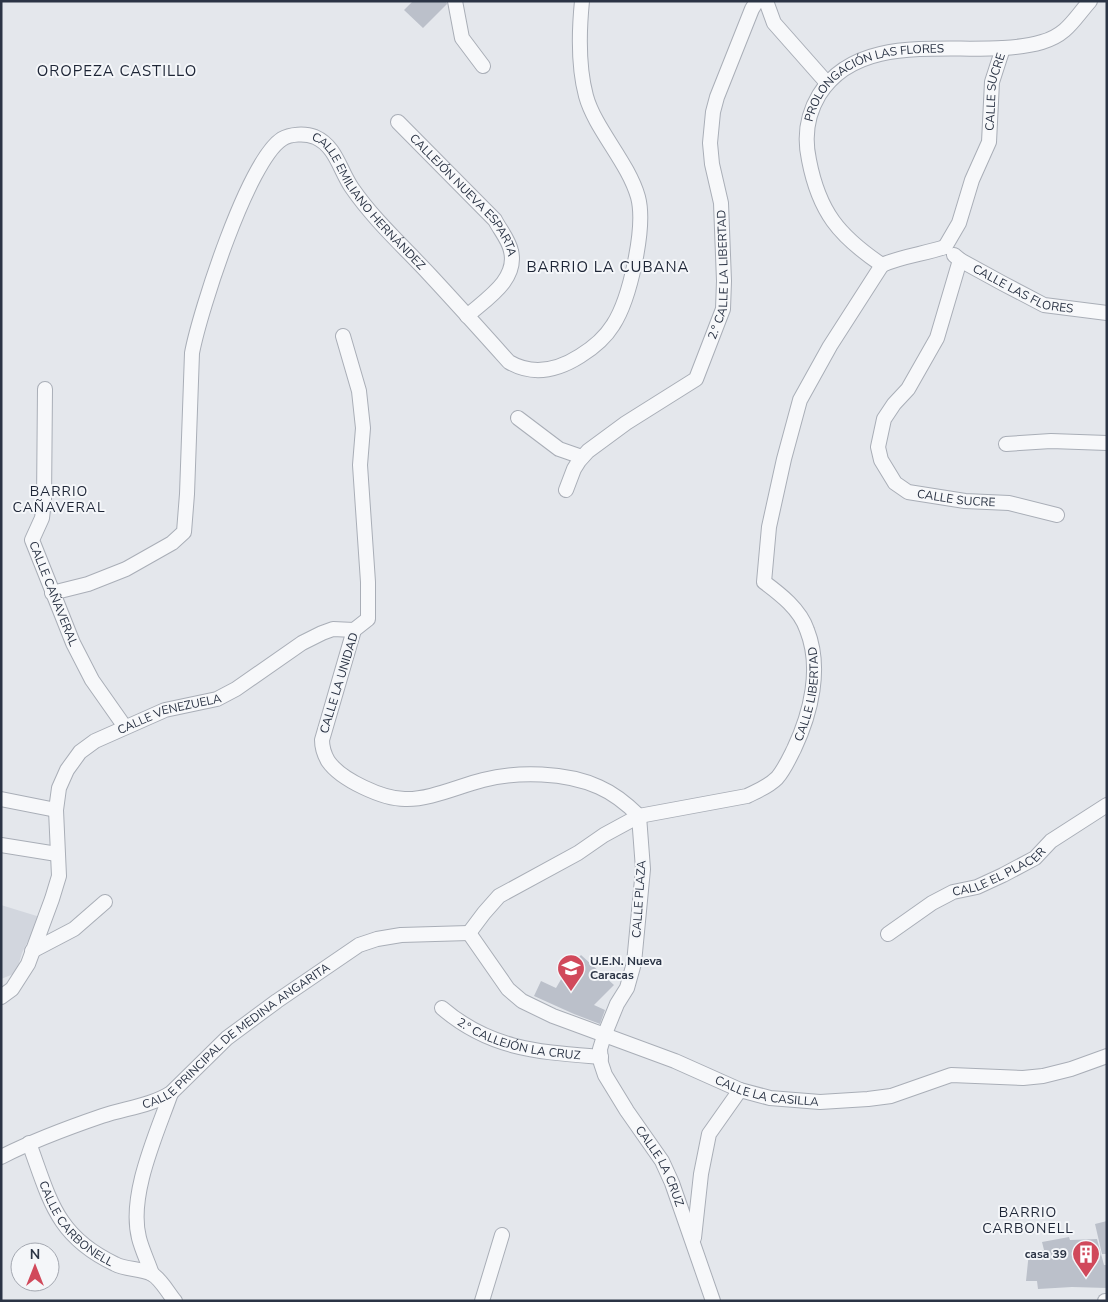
<svg xmlns="http://www.w3.org/2000/svg" width="1108" height="1302" font-family="'Nunito Sans',sans-serif">
  <rect width="100%" height="100%" fill="#e4e7ec"/>
  <path fill="#d2d6de" d="M 1,905 L 40,917 L 22,953 L 16,973 L 1,979 Z"/>
  <path fill="#bbc0ca" d="M 413,1 L 446,1 L 447,4 L 423,28 L 404,10 Z
    M 581,955 L 614,985 L 594,1005 L 605,1010 L 600,1024 L 574,1014 L 534,996 L 541,981 L 556,988 L 567,969 Z
    M 1107,1221 L 1107,1254 L 1102,1254 L 1095,1224 Z
    M 1069,1237 L 1070,1240 L 1097,1239 L 1104,1265 L 1107,1265 L 1107,1288 L 1072,1287 L 1038,1289 L 1037,1281 L 1026,1281 L 1029,1252 L 1044,1250 L 1042,1242 Z"/>
  <g fill="none" stroke-linecap="round" stroke-linejoin="round">
    <g stroke="#a9aeb7" stroke-width="16">
      <g id="minor">
        <path d="M 455,1 L 462,38 L 483,66"/>
        <path d="M 766,1 L 774,23 L 827,83"/>
        <path id="s1" d="M 398,122 L 495,220 C 500,230 509,240 511,251 C 518,280 486,299 467,316"/>
        <path id="s2" d="M 945,247 C 924,254 902,256 882,265 C 839,236 819,212 809,160 C 804,137 807,115 819,95 C 864,23 974,62 1042,42 C 1067,35 1074,19 1090,1"/>
        <path id="s3" d="M 945,247 L 959,223 L 972,180 L 989,142 L 992,82 L 1003,48"/>
        <path id="s4" d="M 954,255 L 960,260 L 1002,283 L 1044,305 L 1107,313"/>
        <path id="s5" d="M 960,260 L 937,338 L 908,389 L 894,404 L 884,419 L 878,447 L 881,460 L 895,483 L 908,492 L 965,501 L 1009,503 L 1057,515"/>
        <path d="M 343,336 L 359,391 L 363,428 L 360,465 L 368,582 L 368,619 L 354,630 L 322,740 C 322,747 324,754 328,761 C 341,780 383,799 405,799 C 429,800 459,786 483,780 C 518,771 566,772 599,787 C 615,794 627,804 639,816"/>
        <path id="s6" d="M 45,389 L 44,501 L 42,518 L 32,540 L 73,643 L 92,680 L 125,727"/>
        <path d="M 518,418 L 559,449 L 582,457"/>
        <path d="M 1006,444 L 1051,441 L 1107,443"/>
        <path id="s7" d="M 566,490 L 574,469 L 579,461 L 588,451 L 626,423 L 696,379 L 723,309 L 724,281 L 721,203 L 712,164 L 710,143 L 713,112 L 717,97 L 752,9 L 757,1"/>
        <path id="s8" d="M 52,593 L 88,584 L 126,569 L 172,543 L 184,532 L 187,494 L 192,353 C 200,311 248,161 282,139 C 290,134 305,133 315,137 C 336,146 340,171 352,188 C 374,220 404,247 430,275 C 457,304 483,333 509,362 C 533,376 558,370 580,356 C 593,348 605,338 613,325 C 630,299 646,227 638,197 C 628,162 595,129 586,96 C 578,66 579,31 582,1"/>
        <path d="M 1,799 L 56,810"/>
        <path id="s9" d="M 639,816 L 643,869 L 634,963 L 627,988 L 617,1004 L 604,1036 L 600,1049 L 601,1063 L 605,1075 L 627,1111 L 662,1161 L 672,1183 L 713,1301"/>
        <path d="M 1,845 L 57,854"/>
        <path id="s10" d="M 469,933 L 484,913 L 499,896 L 578,853 L 604,835 L 639,816 L 747,796 C 757,791 768,787 777,778 C 784,770 789,759 794,749 C 811,713 822,668 807,630 C 800,609 780,594 764,582 L 769,527 L 784,459 L 800,400 L 830,346 L 882,265"/>
        <path id="s11" d="M 469,933 L 508,989 L 522,1001 L 553,1016 L 675,1061 L 740,1090 L 770,1098 L 820,1102 L 868,1099 L 891,1096 L 951,1075 L 1023,1078 L 1043,1076 L 1071,1069 L 1107,1056"/>
        <path id="s12" d="M 888,934 L 932,903 L 953,892 L 977,887 L 1003,875 L 1035,858 L 1051,841 L 1107,805"/>
        <path d="M 32,951 L 74,929 L 105,902"/>
        <path id="s13" d="M 1,997 L 12,989 L 28,964 L 52,899 L 59,876 L 56,810 L 59,788 L 67,770 L 80,752 L 95,741 L 165,710 L 217,699 L 236,689 L 302,643 L 322,633 L 333,629 L 354,630"/>
        <path id="s14" d="M 442,1008 C 491,1050 540,1052 601,1057"/>
        <path id="s15" d="M 29,1143 C 50,1200 56,1236 115,1264 C 126,1270 141,1268 152,1274 C 161,1279 168,1293 175,1301"/>
        <path id="s16" d="M 1,1157 C 34,1140 67,1128 102,1116 C 126,1108 150,1106 171,1093 L 227,1038 L 277,1001 L 359,945 L 377,939 L 401,935 L 469,933"/>
        <path d="M 694,1238 L 701,1174 L 709,1134 L 740,1090"/>
        <path d="M 152,1274 C 148,1262 142,1250 139,1238 C 128,1195 157,1133 171,1093"/>
        <path d="M 482,1301 L 502,1235"/>
        <path d="M 1105,1301 L 1107,1301"/>
      </g>
    </g>
    <use href="#minor" stroke="#f7f8fa" stroke-width="14"/>
  </g>
  <defs>
    <g id="school-pin" transform="scale(1.4375)"><path d="M0 17L-7.5 6A9.5 9.5 0 1 1 7.5 6Z" fill="#d1495b" stroke="#f4f6f9"/><path d="M0-5L7-2L0 1L-7-2ZM-4 1L0 2.5L4 1V4Q0 6-4 4Z" fill="#fff"/></g>
    <g id="building-pin" transform="scale(1.4375)"><path d="M0 17L-7.5 6A9.5 9.5 0 1 1 7.5 6Z" fill="#d1495b" stroke="#f4f6f9"/><path d="M-4-6H4V6H1V3H-1V6H-4ZM-2.5-4.3h1.7v1.8h-1.7ZM.8-4.3h1.7v1.8H.8ZM-2.5-1h1.7V.8h-1.7ZM.8-1h1.7V.8H.8Z" fill="#fff"/></g>
  </defs>
  <g fill-rule="evenodd">
    <use href="#school-pin" x="571" y="968"/>
    <use href="#building-pin" x="1086" y="1254"/>
  </g>
  <g text-anchor="middle" dominant-baseline="central" stroke-width="4" stroke-linejoin="round" paint-order="stroke">
    <g font-size="12" fill="#2b3445" stroke="#f4f6f9">
      <text stroke="none"><textPath href="#s2" startOffset="321">PROLONGACIÓN LAS FLORES</textPath></text>
      <text stroke="none"><textPath href="#s3" startOffset="165">CALLE SUCRE</textPath></text>
      <text stroke="none"><textPath href="#s1" startOffset="99">CALLEJÓN NUEVA ESPARTA</textPath></text>
      <text stroke="none"><textPath href="#s8" startOffset="679">CALLE EMILIANO HERNÁNDEZ</textPath></text>
      <text stroke="none"><textPath href="#s7" startOffset="284">2.° CALLE LA LIBERTAD</textPath></text>
      <text stroke="none"><textPath href="#s4" startOffset="78">CALLE LAS FLORES</textPath></text>
      <text stroke="none"><textPath href="#s5" startOffset="312">CALLE SUCRE</textPath></text>
      <text stroke="none"><textPath href="#s6" startOffset="211">CALLE CAÑAVERAL</textPath></text>
      <text transform="translate(339 683) rotate(-73)">CALLE LA UNIDAD</text>
      <text stroke="none"><textPath href="#s10" startOffset="445">CALLE LIBERTAD</textPath></text>
      <text stroke="none"><textPath href="#s13" startOffset="365">CALLE VENEZUELA</textPath></text>
      <text stroke="none"><textPath href="#s12" startOffset="128">CALLE EL PLACER</textPath></text>
      <text transform="translate(639 899) rotate(-86)">CALLE PLAZA</text>
      <text stroke="none"><textPath href="#s16" startOffset="268">CALLE PRINCIPAL DE MEDINA ANGARITA</textPath></text>
      <text stroke="none"><textPath href="#s14" startOffset="85">2.° CALLEJÓN LA CRUZ</textPath></text>
      <text stroke="none"><textPath href="#s11" startOffset="349">CALLE LA CASILLA</textPath></text>
      <text stroke="none"><textPath href="#s9" startOffset="374">CALLE LA CRUZ</textPath></text>
      <text stroke="none"><textPath href="#s15" startOffset="96">CALLE CARBONELL</textPath></text>
    </g>
    <g font-size="12" font-weight="bold" fill="#2b3445" stroke="#f4f6f9" text-anchor="start">
      <text x="590" y="961">U.E.N. Nueva<tspan x="590" dy="14">Caracas</tspan></text>
      <text x="1067" y="1254" text-anchor="end">casa 39</text>
    </g>
    <g font-size="14" letter-spacing="1" fill="#1d2536" stroke="#f4f6f9">
      <text x="59" y="491">BARRIO<tspan x="59" dy="16">CAÑAVERAL</tspan></text>
      <text x="1028" y="1212">BARRIO<tspan x="1028" dy="16">CARBONELL</tspan></text>
    </g>
    <g font-size="15" letter-spacing="1" fill="#1d2536" stroke="#f4f6f9">
      <text x="117" y="71">OROPEZA CASTILLO</text>
      <text x="608" y="267">BARRIO LA CUBANA</text>
    </g>
  </g>
  <rect width="1108" height="1302" fill="none" stroke="#2b3445" stroke-width="5"/>
  <g transform="translate(35 1267)"><circle r="24" fill="#f4f6f9" stroke="#a4a8b1"/>
  <path d="M0-4L9 19L0 12L-9 19Z" fill="#d1495b"/>
  <text y="-8" font-size="14" font-weight="bold" text-anchor="middle" fill="#2b3445">N</text>
  </g>
</svg>
